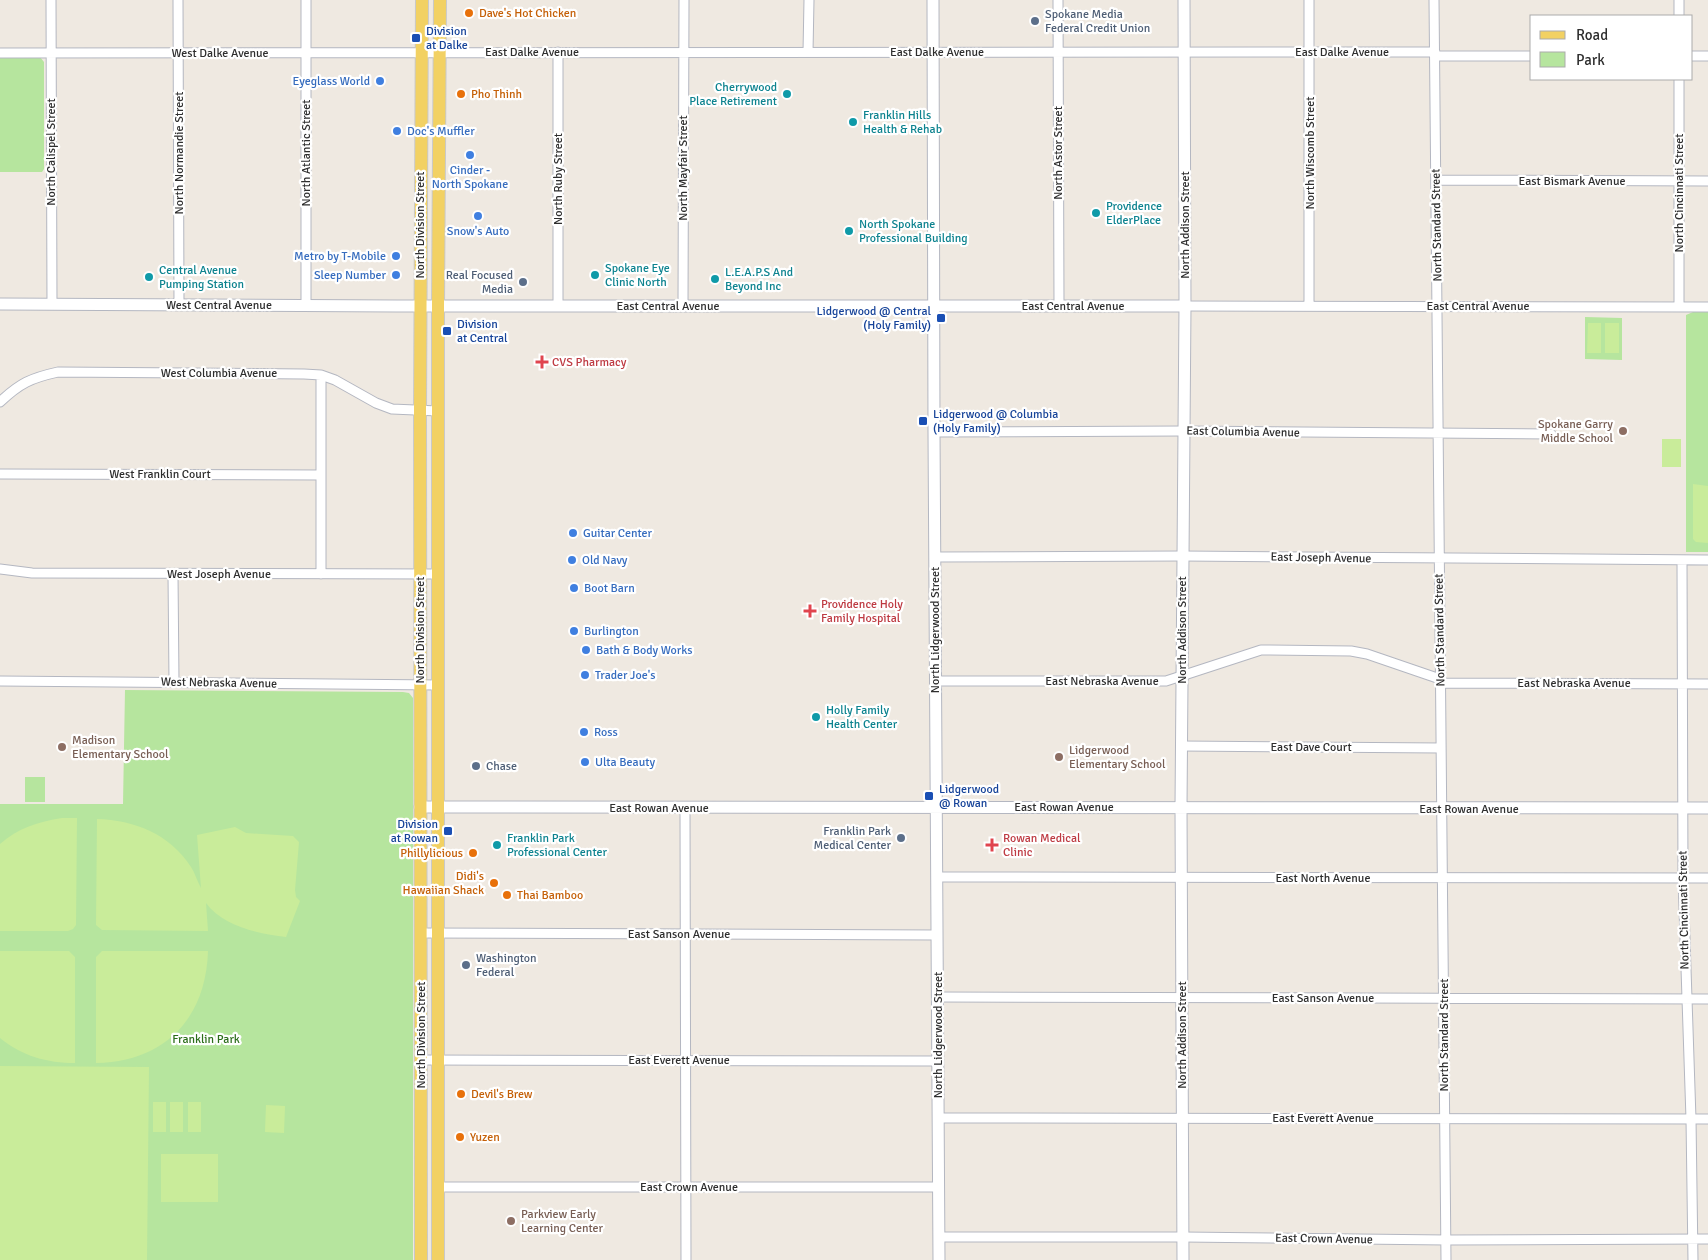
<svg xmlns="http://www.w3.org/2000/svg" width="1708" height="1260" font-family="Signika,sans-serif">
  <rect width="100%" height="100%" fill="#efe9e1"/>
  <path fill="#b6e59e" d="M 0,57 L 40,57 L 44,62 L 44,169 L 42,172 L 0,172 Z
    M 1693,312 L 1708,312 L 1708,552 L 1686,552 L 1686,315 Z
    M 1585,317 L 1622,318 L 1622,360 L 1585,359 Z
    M 125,690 L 403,692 L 409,693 L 413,698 L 413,1260 L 0,1260 L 0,804 L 123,804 Z
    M 25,777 L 45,777 L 45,802 L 25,802 Z"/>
  <path fill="#c9ec9a" d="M 1588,323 L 1601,323 L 1601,353 L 1587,353 Z
    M 1605,323 L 1619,323 L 1619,353 L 1605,353 Z
    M 1662,439 L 1681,439 L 1681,467 L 1662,467 Z
    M 1693,484 L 1708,486 L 1708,543 L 1696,542 L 1693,539 Z
    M 62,818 L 77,818 L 76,925 L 73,929 L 68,931 L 0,931 L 0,844 C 18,828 38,822 62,818 Z
    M 97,819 C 134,820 170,834 191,867 C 195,873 197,881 201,888 L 197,835 L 235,827 L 246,833 L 293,836 L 299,842 L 295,890 L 296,897 L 300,901 L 286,937 C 258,934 223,926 206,903 L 208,931 L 102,930 L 96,925 Z
    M 0,951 L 69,951 L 75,957 L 75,1063 C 47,1063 22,1056 0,1038 Z
    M 102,951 L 208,951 C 206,1019 164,1062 96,1063 L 96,957 Z
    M 0,1066 L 149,1067 L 147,1260 L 0,1260 Z
    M 153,1102 L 166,1102 L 166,1132 L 153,1132 Z
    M 170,1102 L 183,1102 L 183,1132 L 170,1132 Z
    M 188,1102 L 201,1102 L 201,1132 L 188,1132 Z
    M 266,1105 L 285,1106 L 284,1133 L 265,1132 Z
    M 161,1154 L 218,1154 L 218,1202 L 161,1202 Z"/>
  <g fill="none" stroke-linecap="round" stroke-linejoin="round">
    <g stroke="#b4b7c1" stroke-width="11">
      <path id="street" d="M 51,0 L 52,304
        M 178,0 L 179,305
        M 306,0 L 306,306
        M 1058,0 L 1059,306
        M 1434,0 L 1446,1260
        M 1679,0 L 1679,16
        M 808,52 L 809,0
        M 0,53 L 1435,52
        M 1435,56 L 1532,56
        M 1692,56 L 1708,56
        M 1679,79 L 1679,306
        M 1436,180 L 1708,181
        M 558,306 L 558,52
        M 683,306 L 684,0
        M 1185,306 L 1708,307
        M 1309,306 L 1309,0
        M 321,375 L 321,574
        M 0,402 C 20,383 31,378 58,372 L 304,374 L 321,375 L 335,380 L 376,403 L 392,409 L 438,411
        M 934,432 L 1183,431 L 1551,434
        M 0,474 L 321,475
        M 935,557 L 1182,556 L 1708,560
        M 1682,560 L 1683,878 L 1691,1119 L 1693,1260
        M 0,569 L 32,573 L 438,574
        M 173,574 L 174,682
        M 0,681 L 438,685
        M 935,681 L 1166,681 L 1261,650 L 1351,651 L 1367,654 L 1440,679
        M 1440,683 L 1708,684
        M 1181,746 L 1441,748
        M 685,808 L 686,1260
        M 937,877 L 1708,878
        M 421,933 L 937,935
        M 937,997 L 1708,999
        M 420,1060 L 938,1061
        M 938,1118 L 1708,1119
        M 438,1187 L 939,1187
        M 939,1237 L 1183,1237 L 1446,1240 L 1708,1239"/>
    </g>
    <g stroke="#b4b7c1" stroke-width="13">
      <path id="secondary" d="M 933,0 L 934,432 L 939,1260
        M 0,304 L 397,306 L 1185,306
        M 420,807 L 1708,808
        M 1183,1260 L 1181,807 L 1185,306 L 1184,0"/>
    </g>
    <g stroke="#c9c9c9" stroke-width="14">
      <path id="primary" d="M 421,1260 L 420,411 L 422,0
        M 438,1260 L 438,306 L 440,0"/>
    </g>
    <use href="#street" stroke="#fff" stroke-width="9"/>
    <use href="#secondary" stroke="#fff" stroke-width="11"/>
    <use href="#primary" stroke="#f2d163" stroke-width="12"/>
  </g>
  <g fill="#e8710a" stroke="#fff" stroke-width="2">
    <circle cx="469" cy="13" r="5"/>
    <circle cx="461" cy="94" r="5"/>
    <circle cx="473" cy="853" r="5"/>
    <circle cx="494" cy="883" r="5"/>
    <circle cx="507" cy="895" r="5"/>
    <circle cx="461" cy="1094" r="5"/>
    <circle cx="460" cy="1137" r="5"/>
  </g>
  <g fill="#5c6f8a" stroke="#fff" stroke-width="2">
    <circle cx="1035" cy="21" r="5"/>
    <circle cx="523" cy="282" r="5"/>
    <circle cx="476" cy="766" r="5"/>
    <circle cx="901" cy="838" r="5"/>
    <circle cx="466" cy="965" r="5"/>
  </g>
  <g fill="#1a4fb4" stroke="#fff" stroke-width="2">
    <rect x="411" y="33" width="10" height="10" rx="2.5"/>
    <rect x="936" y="313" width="10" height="10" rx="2.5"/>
    <rect x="442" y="326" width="10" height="10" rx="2.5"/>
    <rect x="918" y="416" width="10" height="10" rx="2.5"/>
    <rect x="924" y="791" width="10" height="10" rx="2.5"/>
    <rect x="443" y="826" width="10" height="10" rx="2.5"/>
  </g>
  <g fill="#3f7fe0" stroke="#fff" stroke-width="2">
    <circle cx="380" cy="81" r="5"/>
    <circle cx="397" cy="131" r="5"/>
    <circle cx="470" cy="155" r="5"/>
    <circle cx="478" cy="216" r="5"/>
    <circle cx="396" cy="256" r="5"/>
    <circle cx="396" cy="275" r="5"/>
    <circle cx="573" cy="533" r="5"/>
    <circle cx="572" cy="560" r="5"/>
    <circle cx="574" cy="588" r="5"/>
    <circle cx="574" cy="631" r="5"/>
    <circle cx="586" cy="650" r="5"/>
    <circle cx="585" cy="675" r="5"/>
    <circle cx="584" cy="732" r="5"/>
    <circle cx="585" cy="762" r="5"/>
  </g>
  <g fill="#0f9aa8" stroke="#fff" stroke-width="2">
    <circle cx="787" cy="94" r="5"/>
    <circle cx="853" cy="122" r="5"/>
    <circle cx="1096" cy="213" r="5"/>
    <circle cx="849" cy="231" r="5"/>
    <circle cx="595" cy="275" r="5"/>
    <circle cx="149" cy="277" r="5"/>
    <circle cx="715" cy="279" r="5"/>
    <circle cx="816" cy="717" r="5"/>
    <circle cx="497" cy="845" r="5"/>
  </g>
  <g fill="#e0444e" stroke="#fff" stroke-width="2">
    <path d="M539.5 354.5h5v5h5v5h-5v5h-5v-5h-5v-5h5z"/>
    <path d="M807.5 603.5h5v5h5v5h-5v5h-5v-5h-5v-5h5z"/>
    <path d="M989.5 837.5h5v5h5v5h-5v5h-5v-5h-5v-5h5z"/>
  </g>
  <g fill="#8d6e63" stroke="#fff" stroke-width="2">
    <circle cx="1623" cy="431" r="5"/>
    <circle cx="62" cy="747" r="5"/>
    <circle cx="1059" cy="757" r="5"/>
    <circle cx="511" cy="1221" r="5"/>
  </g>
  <g text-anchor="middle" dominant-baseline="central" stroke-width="4.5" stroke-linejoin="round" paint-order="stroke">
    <g font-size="12" fill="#c56008" stroke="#fff" text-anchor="start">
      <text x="479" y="13">Dave's Hot Chicken</text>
      <text x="471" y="94">Pho Thinh</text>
      <text x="463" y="853" text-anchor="end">Phillylicious</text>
      <text x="484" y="876" text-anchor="end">Didi's<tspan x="484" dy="14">Hawaiian Shack</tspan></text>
      <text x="517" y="895">Thai Bamboo</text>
      <text x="471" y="1094">Devil's Brew</text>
      <text x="470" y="1137">Yuzen</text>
    </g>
    <g font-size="12" fill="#4e5e75" stroke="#fff" text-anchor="start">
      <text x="1045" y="14">Spokane Media<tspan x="1045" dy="14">Federal Credit Union</tspan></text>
      <text x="513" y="275" text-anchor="end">Real Focused<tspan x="513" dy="14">Media</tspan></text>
      <text x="486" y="766">Chase</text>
      <text x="891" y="831" text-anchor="end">Franklin Park<tspan x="891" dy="14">Medical Center</tspan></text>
      <text x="476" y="958">Washington<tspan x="476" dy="14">Federal</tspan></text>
    </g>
    <g font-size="12" fill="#164399" stroke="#fff" text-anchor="start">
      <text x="426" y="31">Division<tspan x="426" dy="14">at Dalke</tspan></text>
      <text x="931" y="311" text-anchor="end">Lidgerwood @ Central<tspan x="931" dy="14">(Holy Family)</tspan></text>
      <text x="457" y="324">Division<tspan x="457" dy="14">at Central</tspan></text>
      <text x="933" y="414">Lidgerwood @ Columbia<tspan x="933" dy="14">(Holy Family)</tspan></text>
      <text x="939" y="789">Lidgerwood<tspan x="939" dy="14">@ Rowan</tspan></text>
      <text x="438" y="824" text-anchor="end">Division<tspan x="438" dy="14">at Rowan</tspan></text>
    </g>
    <g font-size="12" fill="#2e2e2e" stroke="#fff">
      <text x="532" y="52">East Dalke Avenue</text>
      <text x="937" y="52">East Dalke Avenue</text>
      <text x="1342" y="52">East Dalke Avenue</text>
      <text x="220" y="53">West Dalke Avenue</text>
      <text transform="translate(51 152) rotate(-90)">North Calispel Street</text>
      <text transform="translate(179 153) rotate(-90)">North Normandie Street</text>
      <text transform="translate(306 153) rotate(-90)">North Atlantic Street</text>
      <text transform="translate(1058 153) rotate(-90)">North Astor Street</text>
      <text transform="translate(1310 153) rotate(-90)">North Wiscomb Street</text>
      <text transform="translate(683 168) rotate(-90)">North Mayfair Street</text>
      <text transform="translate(558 179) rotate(-90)">North Ruby Street</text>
      <text x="1572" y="181">East Bismark Avenue</text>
      <text transform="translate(1679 193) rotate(-90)">North Cincinnati Street</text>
      <text transform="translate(420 225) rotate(-90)">North Division Street</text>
      <text transform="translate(1185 225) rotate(-90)">North Addison Street</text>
      <text transform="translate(1437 225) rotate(-91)">North Standard Street</text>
      <text x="219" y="305">West Central Avenue</text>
      <text x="668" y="306">East Central Avenue</text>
      <text x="1073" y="306">East Central Avenue</text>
      <text x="1478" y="306">East Central Avenue</text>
      <text x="219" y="373">West Columbia Avenue</text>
      <text transform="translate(1243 432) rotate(1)">East Columbia Avenue</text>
      <text x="160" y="474">West Franklin Court</text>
      <text transform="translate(1321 558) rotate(1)">East Joseph Avenue</text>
      <text x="219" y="574">West Joseph Avenue</text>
      <text transform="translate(420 630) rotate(-90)">North Division Street</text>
      <text transform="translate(935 630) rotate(-90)">North Lidgerwood Street</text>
      <text transform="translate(1182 630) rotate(-90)">North Addison Street</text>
      <text transform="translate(1440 630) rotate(-91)">North Standard Street</text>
      <text x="1102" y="681">East Nebraska Avenue</text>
      <text transform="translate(219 683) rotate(1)">West Nebraska Avenue</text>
      <text x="1574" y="683">East Nebraska Avenue</text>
      <text x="1311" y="747">East Dave Court</text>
      <text x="1064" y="807">East Rowan Avenue</text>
      <text x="659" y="808">East Rowan Avenue</text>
      <text x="1469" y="809">East Rowan Avenue</text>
      <text x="1323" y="878">East North Avenue</text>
      <text transform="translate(1684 910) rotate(-91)">North Cincinnati Street</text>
      <text x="679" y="934">East Sanson Avenue</text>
      <text x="1323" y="998">East Sanson Avenue</text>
      <text transform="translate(421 1035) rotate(-90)">North Division Street</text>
      <text transform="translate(938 1035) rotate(-90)">North Lidgerwood Street</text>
      <text transform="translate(1182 1035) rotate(-90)">North Addison Street</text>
      <text transform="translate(1444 1035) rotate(-90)">North Standard Street</text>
      <text x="679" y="1060">East Everett Avenue</text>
      <text x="1323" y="1118">East Everett Avenue</text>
      <text x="689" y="1187">East Crown Avenue</text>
      <text transform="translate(1324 1239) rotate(1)">East Crown Avenue</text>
    </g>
    <g font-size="12" fill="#366cbe" stroke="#fff" text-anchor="start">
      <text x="370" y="81" text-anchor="end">Eyeglass World</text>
      <text x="407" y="131">Doc's Muffler</text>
      <text x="470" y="170" text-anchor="middle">Cinder -<tspan x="470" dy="14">North Spokane</tspan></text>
      <text x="478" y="231" text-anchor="middle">Snow's Auto</text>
      <text x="386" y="256" text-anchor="end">Metro by T-Mobile</text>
      <text x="386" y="275" text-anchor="end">Sleep Number</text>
      <text x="583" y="533">Guitar Center</text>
      <text x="582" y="560">Old Navy</text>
      <text x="584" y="588">Boot Barn</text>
      <text x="584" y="631">Burlington</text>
      <text x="596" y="650">Bath &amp; Body Works</text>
      <text x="595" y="675">Trader Joe's</text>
      <text x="594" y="732">Ross</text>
      <text x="595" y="762">Ulta Beauty</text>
    </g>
    <g font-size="12" fill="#0d838f" stroke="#fff" text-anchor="start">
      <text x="777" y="87" text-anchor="end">Cherrywood<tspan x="777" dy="14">Place Retirement</tspan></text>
      <text x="863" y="115">Franklin Hills<tspan x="863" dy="14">Health &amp; Rehab</tspan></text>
      <text x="1106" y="206">Providence<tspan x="1106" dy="14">ElderPlace</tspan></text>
      <text x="859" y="224">North Spokane<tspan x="859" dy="14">Professional Building</tspan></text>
      <text x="605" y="268">Spokane Eye<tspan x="605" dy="14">Clinic North</tspan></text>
      <text x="159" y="270">Central Avenue<tspan x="159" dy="14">Pumping Station</tspan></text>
      <text x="725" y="272">L.E.A.P.S And<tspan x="725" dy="14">Beyond Inc</tspan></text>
      <text x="826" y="710">Holly Family<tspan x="826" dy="14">Health Center</tspan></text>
      <text x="507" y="838">Franklin Park<tspan x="507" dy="14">Professional Center</tspan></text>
    </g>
    <g font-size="12" fill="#be3a42" stroke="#fff" text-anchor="start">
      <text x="552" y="362">CVS Pharmacy</text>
      <text x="821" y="604">Providence Holy<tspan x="821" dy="14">Family Hospital</tspan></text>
      <text x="1003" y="838">Rowan Medical<tspan x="1003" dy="14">Clinic</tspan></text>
    </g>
    <g font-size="12" fill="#785e54" stroke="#fff" text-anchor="start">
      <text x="1613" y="424" text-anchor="end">Spokane Garry<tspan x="1613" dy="14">Middle School</tspan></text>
      <text x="72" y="740">Madison<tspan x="72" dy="14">Elementary School</tspan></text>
      <text x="1069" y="750">Lidgerwood<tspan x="1069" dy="14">Elementary School</tspan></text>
      <text x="521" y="1214">Parkview Early<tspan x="521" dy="14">Learning Center</tspan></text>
    </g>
    <g font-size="12" fill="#2c6e1b" stroke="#fff">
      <text x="206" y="1039">Franklin Park</text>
    </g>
  </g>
  <rect x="1530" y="15" width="162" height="65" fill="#ffffff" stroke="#ababab"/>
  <rect x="1540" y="31" width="25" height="8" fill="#f2d163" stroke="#ababab"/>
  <text x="1576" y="40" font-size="15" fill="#2e2e2e">Road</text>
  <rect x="1540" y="52" width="25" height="15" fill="#b6e59e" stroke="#ababab"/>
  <text x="1576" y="65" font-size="15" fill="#2e2e2e">Park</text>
</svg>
